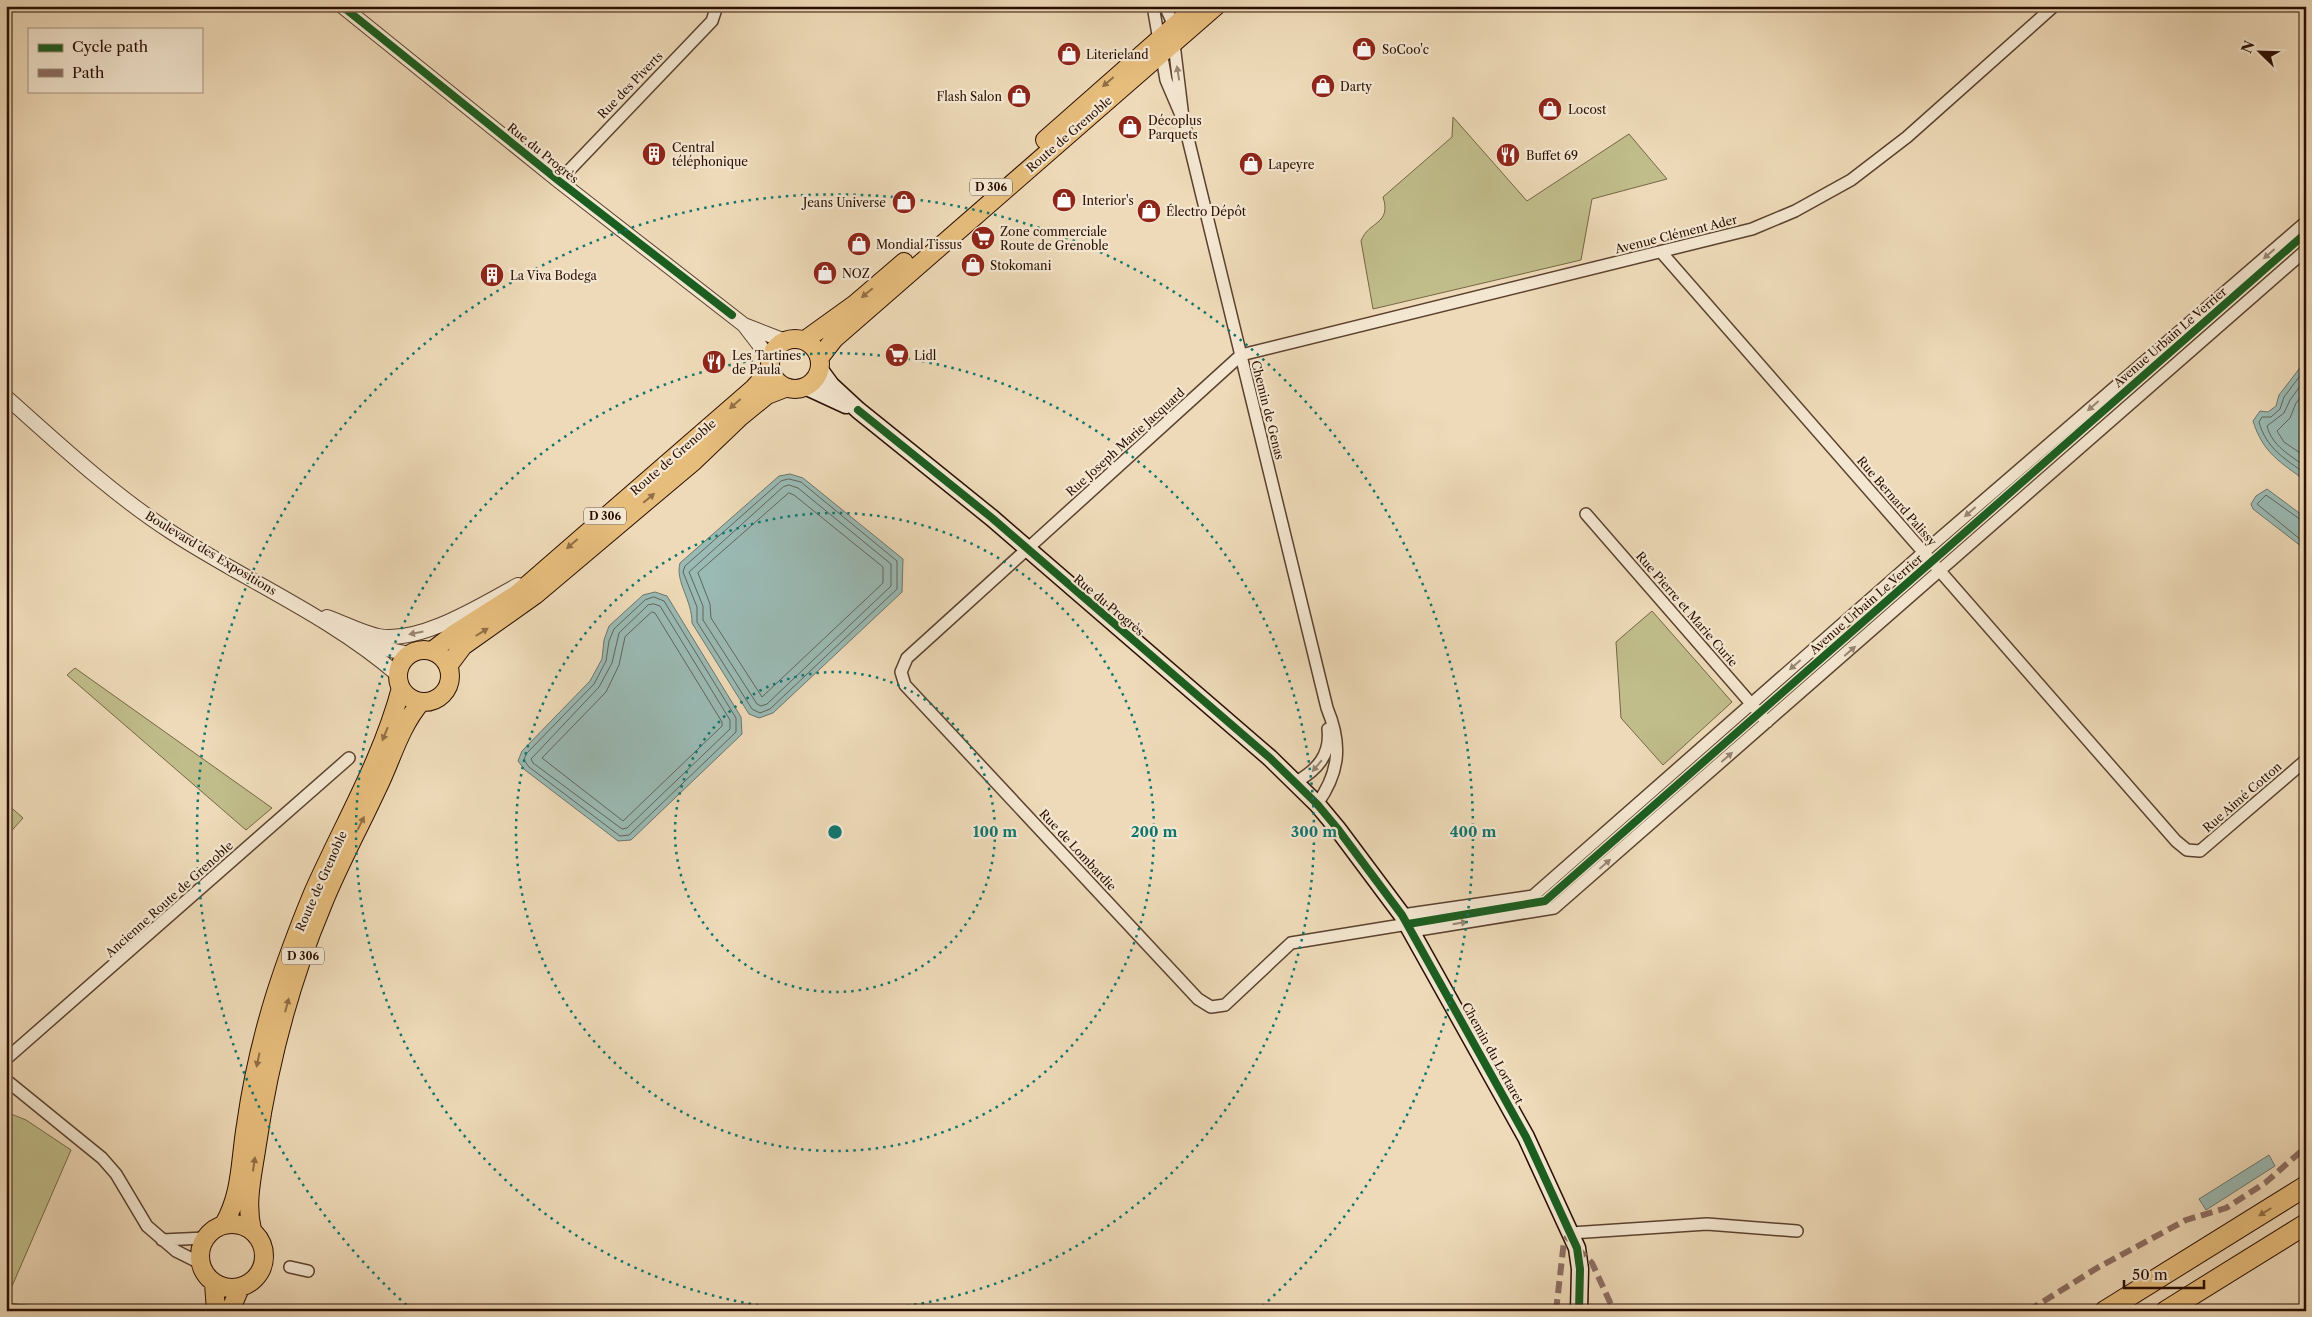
<svg xmlns="http://www.w3.org/2000/svg" width="2312" height="1317" font-family="'Libre Caslon Text',serif">
  <rect width="100%" height="100%" fill="#eedab8"/>
  <filter id="stains"><feTurbulence type="fractalNoise" baseFrequency=".004" numOctaves="4"/><feColorMatrix values="0 0 0 0 .2 0 0 0 0 .09 0 0 0 0 .02 0 0 0 .5 -.17"/></filter>
  <radialGradient id="worn" r=".72"><stop offset=".6" stop-color="#630" stop-opacity="0"/><stop offset="1" stop-color="#630" stop-opacity=".3"/></radialGradient>
  <path fill="#c0bd8a" stroke="#756645" d="M 1453,117 L 1527,201 L 1629,134 L 1667,179 L 1592,199 L 1581,260 L 1373,309 L 1361,241 C 1368,221 1392,225 1383,197 L 1452,137 Z
    M 1652,611 L 1732,702 L 1663,765 L 1621,718 L 1616,642 Z
    M 75,668 L 272,808 L 246,830 L 67,675 Z
    M 6,803 L 23,818 L 6,837 Z
    M 6,1112 L 26,1120 L 71,1150 L 6,1300 Z
    M 6,1303 L 74,1310 L 77,1311 L 6,1311 Z"/>
  <path fill="#9abab4" stroke="#6d756c" d="M 2306,360 L 2306,481 C 2280,462 2263,453 2253,421 L 2260,411 L 2268,412 L 2276,406 L 2279,395 Z
    M 790,474 L 803,478 L 903,559 L 902,592 L 773,713 L 759,718 L 749,714 L 692,623 C 692,599 675,582 680,563 L 779,476 Z
    M 2267,489 L 2306,518 L 2306,550 L 2253,509 L 2251,504 L 2256,496 Z
    M 655,592 L 667,596 L 741,717 L 742,734 L 631,840 L 618,841 L 525,770 L 518,761 L 522,751 L 590,681 L 602,659 L 604,640 L 609,626 L 643,595 Z
    M 2269,1155 L 2275,1166 L 2206,1210 L 2199,1199 Z"/>
  <g fill="none" stroke-linecap="round" stroke-linejoin="round">
    <path stroke="#62645a" stroke-width="1" d="M 2306,368 L 2284,397 L 2280,409 L 2271,417 L 2262,417 L 2259,422 C 2266,448 2285,459 2306,474
      M 2306,378 L 2290,400 L 2284,413 L 2267,426 C 2272,446 2290,455 2306,467
      M 2306,391 L 2296,403 L 2290,418 L 2277,431 L 2284,442 L 2306,457
      M 789,479 L 801,482 L 897,561 L 897,589 L 770,709 L 760,713 L 752,709 L 697,622 L 697,607 L 683,572 L 685,566 L 781,481 Z
      M 789,485 L 798,488 L 891,564 L 891,586 L 767,704 L 761,706 L 757,704 L 703,620 L 703,606 L 689,572 L 783,487 Z
      M 789,493 L 794,495 L 883,567 L 883,583 L 762,697 L 711,618 L 710,604 L 698,573 Z
      M 2306,521 L 2301,520 L 2266,495 L 2257,504 L 2306,544
      M 654,597 L 664,601 L 736,718 L 736,732 L 629,835 L 620,836 L 529,767 L 524,760 L 526,754 L 594,684 L 606,661 L 609,641 L 614,629 L 645,600 Z
      M 654,604 L 660,606 L 730,720 L 730,729 L 627,828 L 622,829 L 533,763 L 531,759 L 599,687 L 612,663 L 619,633 L 648,605 Z
      M 652,612 L 655,613 L 722,722 L 722,726 L 623,821 L 542,758 L 606,692 L 619,665 L 625,637 Z"/>
    <g stroke="#5b412e" stroke-width="14">
      <path id="minor" d="M 1153,6 L 1166,80 L 1181,115
        M 1165,6 L 1171,19 L 1183,118 L 1327,708 C 1342,744 1340,772 1317,804
        M 559,181 L 712,21 L 717,6
        M 1661,252 L 2176,841 L 2187,850 L 2200,851 L 2306,760
        M 1586,514 L 1767,722
        M 1296,782 C 1317,770 1331,755 1328,729
        M 1402,915 L 1533,896 L 1924,552 L 2306,222
        M 1408,924 L 1291,943 L 1225,1005 L 1211,1007 L 1198,999 L 905,685 L 901,672 L 907,658 L 1241,355 L 1752,229 L 1795,211 L 1851,180 L 1907,137 L 2054,6
        M 1412,931 L 1554,908 L 2306,250
        M 6,1059 L 349,758
        M 6,1080 L 102,1158 L 116,1174 L 147,1226 L 176,1251 L 200,1263
        M 1571,1233 L 1707,1224 L 1797,1231
        M 162,1240 L 205,1238
        M 290,1267 L 308,1271"/>
    </g>
    <g stroke="#5b412e" stroke-width="16">
      <path id="tertiary" d="M 342,6 L 559,181 L 744,325 L 770,359
        M 744,325 L 785,341
        M 6,397 C 59,444 111,493 171,532 C 246,581 330,616 398,675
        M 327,617 C 344,623 360,632 378,636 C 420,644 481,605 518,585
        M 366,638 L 390,650 L 410,654"/>
    </g>
    <g stroke="#2a0e00" stroke-width="19">
      <path id="secondary" d="M 820,370 L 831,385 L 858,410 L 992,518 L 1270,758 L 1317,804 L 1337,828 L 1402,915 L 1526,1137 L 1577,1248 L 1580,1269 L 1579,1311
        M 807,387 L 846,405"/>
    </g>
    <g stroke="#2a0e00" stroke-width="20">
      <path id="primary" d="M 1045,140 L 1197,6
        M770 364a25 25 0 1 1 50 0a25 25 0 1 1-50 0Z
        M 805,340 L 855,304 L 904,262
        M 820,357 L 834,339 L 1216,6
        M398 676a26 26 0 1 1 52 0a26 26 0 1 1-52 0Z
        M 432,651 L 454,634 L 517,594 L 754,388 L 770,370
        M 448,666 L 463,646 L 535,595 L 694,461 L 740,417 L 767,395 L 785,388
        M200 1256a32 32 0 1 1 64 0a32 32 0 1 1-64 0Z
        M 224,1224 C 242,1193 240,1160 246,1125 C 252,1082 262,1038 275,996 C 286,961 299,927 313,893 C 343,825 382,760 401,688
        M 252,1230 C 245,1202 253,1172 257,1144 C 269,1062 290,982 322,906 C 338,866 359,828 377,789 C 392,759 399,728 421,702
        M 214,1283 L 216,1311
        M 230,1311 L 240,1288"/>
    </g>
    <g stroke="#2a0e00" stroke-width="22">
      <path id="motorway" d="M 2105,1311 L 2306,1186
        M 2166,1311 L 2306,1224"/>
    </g>
    <use href="#minor" stroke="#f4e7d1" stroke-width="11"/>
    <use href="#tertiary" stroke="#f4e7d1" stroke-width="14"/>
    <use href="#secondary" stroke="#f4e7d1" stroke-width="16"/>
    <use href="#primary" stroke="#e7bd7c" stroke-width="18"/>
    <use href="#motorway" stroke="#e7bd7c" stroke-width="20"/>
    <path stroke="#8d6e63" stroke-width="6" stroke-dasharray="12 6" stroke-linecap="butt" d="M 1577,1248 L 1592,1263 L 1614,1311
      M 1556,1311 L 1564,1241 L 1571,1233
      M 2028,1311 L 2097,1268 L 2186,1220 L 2226,1208 L 2265,1183 L 2306,1147"/>
    <g stroke="#f4e7d1" stroke-width="11">
      <path id="cycleway" d="M 342,6 L 559,181 L 732,315
        M 858,410 L 992,518 L 1270,758 L 1317,804 L 1337,828 L 1402,915 L 1526,1137 L 1577,1248 L 1580,1269 L 1579,1311
        M 1408,924 L 1545,901 L 2306,233"/>
    </g>
    <use href="#cycleway" stroke="#1b5e20" stroke-width="8"/>
  </g>
  <defs><path id="oneway-solid" d="M-6-.8H1V-3.2L6.5 0L1 3.2V.8H-6Z" transform="scale(1.25)"/></defs>
  <g fill="#998573">
    <use href="#oneway-solid" transform="translate(1178 73) rotate(-99)"/>
    <use href="#oneway-solid" transform="translate(2269 254) rotate(139)"/>
    <use href="#oneway-solid" transform="translate(2093 406) rotate(139)"/>
    <use href="#oneway-solid" transform="translate(1970 512) rotate(139)"/>
    <use href="#oneway-solid" transform="translate(416 633) rotate(169)"/>
    <use href="#oneway-solid" transform="translate(1850 651) rotate(-41)"/>
    <use href="#oneway-solid" transform="translate(1795 665) rotate(139)"/>
    <use href="#oneway-solid" transform="translate(1727 757) rotate(-41)"/>
    <use href="#oneway-solid" transform="translate(1317 766) rotate(130)"/>
    <use href="#oneway-solid" transform="translate(1605 864) rotate(-41)"/>
    <use href="#oneway-solid" transform="translate(1460 923) rotate(-9)"/>
  </g>
  <g fill="#926e44">
    <use href="#oneway-solid" transform="translate(1108 82) rotate(139)"/>
    <use href="#oneway-solid" transform="translate(867 293) rotate(140)"/>
    <use href="#oneway-solid" transform="translate(735 404) rotate(139)"/>
    <use href="#oneway-solid" transform="translate(649 498) rotate(-40)"/>
    <use href="#oneway-solid" transform="translate(572 544) rotate(139)"/>
    <use href="#oneway-solid" transform="translate(482 632) rotate(-32)"/>
    <use href="#oneway-solid" transform="translate(385 734) rotate(112)"/>
    <use href="#oneway-solid" transform="translate(361 823) rotate(-63)"/>
    <use href="#oneway-solid" transform="translate(287 1005) rotate(-75)"/>
    <use href="#oneway-solid" transform="translate(258 1060) rotate(102)"/>
    <use href="#oneway-solid" transform="translate(254 1164) rotate(-82)"/>
    <use href="#oneway-solid" transform="translate(2265 1212) rotate(148)"/>
  </g>
  <g fill="none" stroke="#0f766e" stroke-width="2.5" stroke-dasharray="2.5 5">
    <circle cx="835" cy="832" r="160"/>
    <circle cx="835" cy="832" r="319"/>
    <path d="M818 1311A479 479 0 1 1 852 1311"/>
    <path d="M412 1310A638 638 0 1 1 1258 1310"/>
  </g>
  <defs>
    <g id="shop-disc" transform="scale(1.25)"><circle r="9.5" fill="#8f2418" stroke="#f4e7d1"/><path d="M-5-2.5h2.3a2.7 3.5 0 0 1 5.4 0H5L5.5 6h-11ZM-1.5-2.5h3a1.5 2.3 0 0 0-3 0Z" fill="#fff"/></g>
    <g id="building-disc" transform="scale(1.25)"><circle r="9.5" fill="#8f2418" stroke="#f4e7d1"/><path d="M-4-6H4V6H1V3H-1V6H-4ZM-2.5-4.3h1.7v1.8h-1.7ZM.8-4.3h1.7v1.8H.8ZM-2.5-1h1.7V.8h-1.7ZM.8-1h1.7V.8H.8Z" fill="#fff"/></g>
    <g id="restaurant-disc" transform="scale(1.25)"><circle r="9.5" fill="#8f2418" stroke="#f4e7d1"/><path d="M-5-6h1v4h1v-4h1v4h1v-4h1v5L-1.5 .5V6h-2V.5L-5-1ZM5-6V6H3V1.5H1.5Q1.5-4 5-6Z" fill="#fff"/></g>
    <g id="supermarket-disc" transform="scale(1.25)"><circle r="9.5" fill="#8f2418" stroke="#f4e7d1"/><path d="M-6-5.5h2.5l.6 2H6L4.5 2H-2.5L-4.4-4H-6ZM-1.5 3.2a1.3 1.3 0 1 0 .1 0ZM3 3.2a1.3 1.3 0 1 0 .1 0Z" fill="#fff"/></g>
  </defs>
  <g fill-rule="evenodd">
    <use href="#shop-disc" x="1364" y="49"/>
    <use href="#shop-disc" x="1069" y="54"/>
    <use href="#shop-disc" x="1323" y="86"/>
    <use href="#shop-disc" x="1019" y="96"/>
    <use href="#shop-disc" x="1550" y="109"/>
    <use href="#shop-disc" x="1130" y="127"/>
    <use href="#building-disc" x="654" y="154"/>
    <use href="#restaurant-disc" x="1508" y="155"/>
    <use href="#shop-disc" x="1251" y="164"/>
    <use href="#shop-disc" x="1064" y="200"/>
    <use href="#shop-disc" x="904" y="202"/>
    <use href="#shop-disc" x="1149" y="211"/>
    <use href="#supermarket-disc" x="983" y="238"/>
    <use href="#shop-disc" x="859" y="244"/>
    <use href="#shop-disc" x="973" y="265"/>
    <use href="#shop-disc" x="825" y="273"/>
    <use href="#building-disc" x="492" y="275"/>
    <use href="#supermarket-disc" x="897" y="355"/>
    <use href="#restaurant-disc" x="714" y="362"/>
  </g>
  <g text-anchor="middle" dominant-baseline="central" stroke-width="4.5" stroke-linejoin="round" paint-order="stroke">
    <g fill="#f4e7d1" stroke="#674f3f" stroke-width="1">
      <rect x="970" y="178.5" width="42" height="17" rx="4"/>
      <rect x="584" y="507.5" width="42" height="17" rx="4"/>
      <rect x="282" y="947.5" width="42" height="17" rx="4"/>
    </g>
    <g font-size="11" font-weight="bold" fill="#2a0e00">
      <text x="991" y="187">D 306</text>
      <text x="605" y="516">D 306</text>
      <text x="303" y="956">D 306</text>
    </g>
    <g font-size="12" fill="#2a0e00" stroke="#f4e7d1" text-anchor="start">
      <text x="1382" y="49">SoCoo'c</text>
      <text x="1086" y="54">Literieland</text>
      <text x="1340" y="86">Darty</text>
      <text x="1002" y="96" text-anchor="end">Flash Salon</text>
      <text x="1568" y="109">Locost</text>
      <text x="1148" y="120">Décoplus<tspan x="1148" dy="14">Parquets</tspan></text>
      <text x="672" y="147">Central<tspan x="672" dy="14">téléphonique</tspan></text>
      <text x="1526" y="155">Buffet 69</text>
      <text x="1268" y="164">Lapeyre</text>
      <text x="1082" y="200">Interior's</text>
      <text x="886" y="202" text-anchor="end">Jeans Universe</text>
      <text x="1166" y="211">Électro Dépôt</text>
      <text x="1000" y="231">Zone commerciale<tspan x="1000" dy="14">Route de Grenoble</tspan></text>
      <text x="876" y="244">Mondial Tissus</text>
      <text x="990" y="265">Stokomani</text>
      <text x="842" y="273">NOZ</text>
      <text x="510" y="275">La Viva Bodega</text>
      <text x="732" y="355">Les Tartines<tspan x="732" dy="14">de Paula</tspan></text>
      <text x="914" y="355">Lidl</text>
    </g>
    <g font-size="12" fill="#2a0e00" stroke="#f4e7d1">
      <text transform="translate(630 85) rotate(-46)">Rue des Piverts</text>
      <text transform="translate(1069 134) rotate(-41)">Route de Grenoble</text>
      <text transform="translate(543 153) rotate(39)">Rue du Progrès</text>
      <text transform="translate(1676 234) rotate(-14)">Avenue Clément Ader</text>
      <text transform="translate(2170 337) rotate(-41)">Avenue Urbain Le Verrier</text>
      <text transform="translate(1268 410) rotate(76)">Chemin de Genas</text>
      <text transform="translate(1125 442) rotate(-42)">Rue Joseph Marie Jacquard</text>
      <text transform="translate(673 457) rotate(-41)">Route de Grenoble</text>
      <text transform="translate(1897 501) rotate(49)">Rue Bernard Palissy</text>
      <text transform="translate(211 553) rotate(31)">Boulevard des Expositions</text>
      <text transform="translate(1866 604) rotate(-41)">Avenue Urbain Le Verrier</text>
      <text transform="translate(1109 605) rotate(40)">Rue du Progrès</text>
      <text transform="translate(1687 609) rotate(49)">Rue Pierre et Marie Curie</text>
      <text transform="translate(2242 797) rotate(-41)">Rue Aimé Cotton</text>
      <text transform="translate(1078 850) rotate(47)">Rue de Lombardie</text>
      <text transform="translate(321 881) rotate(-66)">Route de Grenoble</text>
      <text transform="translate(169 899) rotate(-42)">Ancienne Route de Grenoble</text>
      <text transform="translate(1493 1053) rotate(61)">Chemin du Lortaret</text>
    </g>
  </g>
  <circle cx="835" cy="832" r="8" fill="#0f766e" stroke="#f4e7d1" stroke-width="2.5"/>
  <g font-size="15" text-anchor="middle" font-weight="bold" fill="#0f766e" stroke="#f4e7d1" stroke-width="4.5" stroke-linejoin="round" paint-order="stroke">
    <text x="995" y="837">100 m</text>
    <text x="1154" y="837">200 m</text>
    <text x="1314" y="837">300 m</text>
    <text x="1473" y="837">400 m</text>
  </g>
  <rect width="2312" height="1317" fill="none" stroke="#eedab8" stroke-width="25"/>
  <rect x="8" y="8" width="2297" height="1302" fill="none" stroke="#2a0e00" stroke-width="2.5"/>
  <rect x="12" y="12" width="2287" height="1292" fill="none" stroke="#2a0e00"/>
  <rect x="28" y="28" width="175" height="65" fill="#f4e7d1" stroke="#a3907d"/>
  <rect x="38" y="44" width="25" height="8" fill="#1b5e20" stroke="#a3907d"/>
  <text x="72" y="52" font-size="15" fill="#2a0e00">Cycle path</text>
  <rect x="38" y="69" width="25" height="8" fill="#8d6e63" stroke="#a3907d"/>
  <text x="72" y="78" font-size="15" fill="#2a0e00">Path</text>
  <g transform="translate(2260 52) rotate(293)" stroke="#f4e7d1" stroke-width="4" paint-order="stroke">
  <path d="M0-4L9 19L0 12L-9 19Z" fill="#2a0e00"/>
  <text y="-8" font-size="14" font-weight="bold" text-anchor="middle" fill="#2a0e00">N</text>
  </g>
  <path d="M2124 1280v8h80v-8" fill="none" stroke="#2a0e00" stroke-width="2.5"/>
  <text x="2132" y="1280" font-size="15" fill="#2a0e00" stroke="#f4e7d1" stroke-width="4" paint-order="stroke">50 m</text>
  <rect width="100%" height="100%" filter="url(#stains)"/>
  <rect width="100%" height="100%" fill="url(#worn)"/>
</svg>
